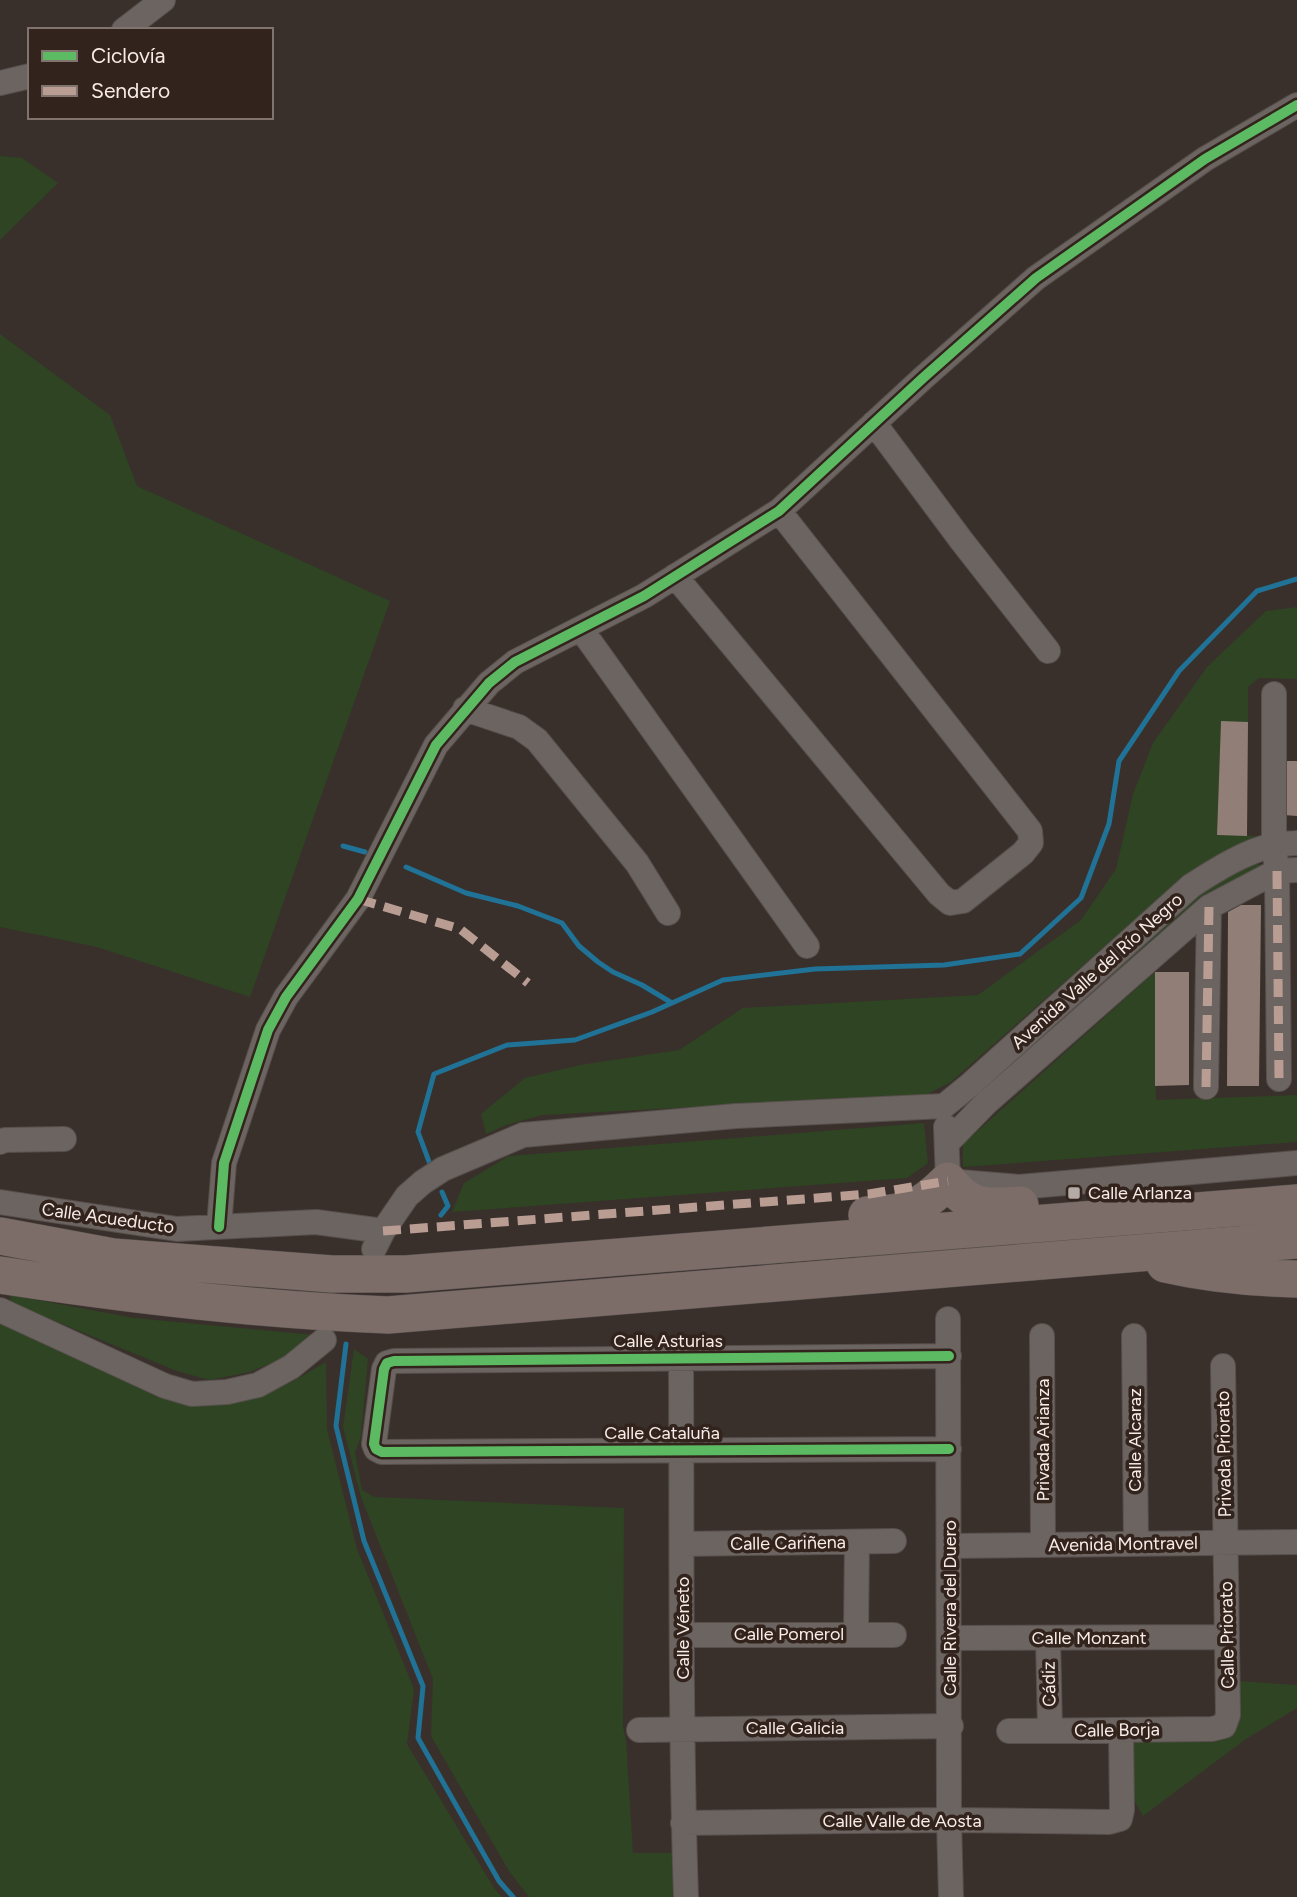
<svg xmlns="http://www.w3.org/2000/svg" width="1297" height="1897" font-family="Figtree,sans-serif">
  <rect width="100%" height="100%" fill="#39302c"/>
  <path fill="#2e4422" d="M 0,156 L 22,158 L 58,183 L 0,240 Z
    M 0,334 L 110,415 L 137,486 L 390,601 L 250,997 L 97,947 L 0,927 Z
    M 1297,607 L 1297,679 L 1259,678 L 1248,687 L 1248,722 L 1221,722 L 1217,835 L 1261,836 L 1183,877 L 951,1082 L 926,1095 L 542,1115 L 506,1125 L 486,1134 L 481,1114 L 525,1078 L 580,1065 L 679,1050 L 743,1008 L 978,995 L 1081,920 L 1116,869 L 1133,794 L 1153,743 L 1207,667 L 1266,611 Z
    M 1256,863 L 1262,866 L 997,1082 L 992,1076 L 1194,895 Z
    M 1155,972 L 1156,1100 L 1297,1095 L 1297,1142 L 963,1167 L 963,1144 Z
    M 924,1123 L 928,1163 L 907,1178 L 452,1212 L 464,1183 L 509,1156 Z
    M 10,1295 L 134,1318 L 314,1335 L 288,1356 L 250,1372 L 209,1380 L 177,1371 L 11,1303 Z
    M 0,1320 L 176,1397 L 258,1394 L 290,1383 L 326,1362 L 327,1429 L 357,1549 L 414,1689 L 407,1744 L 494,1888 L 502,1897 L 0,1897 Z
    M 354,1349 L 368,1359 L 361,1436 L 355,1453 L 362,1490 L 374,1497 L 624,1508 L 623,1726 L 626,1740 L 633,1853 L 673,1853 L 674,1897 L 529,1897 L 509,1871 L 431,1736 L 433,1679 L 361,1497 L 343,1427 Z
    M 1237,1681 L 1297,1685 L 1297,1708 L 1246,1739 L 1143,1816 L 1135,1802 L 1127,1734 L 1220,1735 Z"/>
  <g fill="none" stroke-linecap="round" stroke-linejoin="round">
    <path stroke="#207296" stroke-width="5" d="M 343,846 L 365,852
      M 406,867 L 466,893 L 518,906 L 562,923 L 579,946 L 598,962 L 613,972 L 642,985 L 672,1003
      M 431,1167 L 418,1132 L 434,1074 L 507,1045 L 575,1040 L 652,1012 L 723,980 L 815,969 L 944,965 L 1020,954 L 1081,898 L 1109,824 L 1119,761 L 1179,671 L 1257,591 L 1297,579
      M 441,1215 L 448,1206 L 442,1192
      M 346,1344 L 336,1426 L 364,1541 L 423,1686 L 418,1738 L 499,1881 L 513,1897"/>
  </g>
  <path fill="#917e76" d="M 1221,721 L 1248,722 L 1247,836 L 1217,835 Z
    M 1285,761 L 1297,761 L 1297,816 L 1284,815 Z
    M 1241,905 L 1261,905 L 1259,1086 L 1227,1086 L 1228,912 Z
    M 1155,972 L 1189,972 L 1189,1085 L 1155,1086 Z"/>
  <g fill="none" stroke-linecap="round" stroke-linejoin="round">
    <g stroke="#574f4c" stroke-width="26">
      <path id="minor" d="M 124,30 L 163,0
        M 0,83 L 30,76
        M 874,423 L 961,540 L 1048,651
        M 675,576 L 939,894 L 950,903 L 963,901 L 1023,853 L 1031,843 L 1030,831 L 779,511
        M 581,629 L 807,946
        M 1274,694 L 1274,845 L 1277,871 L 1279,1079
        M 465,709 L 519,727 L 537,740 L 637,863 L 668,913
        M 1206,1087 L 1209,907
        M 944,1106 L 971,1084 L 1191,886 C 1214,871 1247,850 1275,845 C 1282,843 1290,844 1297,843
        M 946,1127 L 948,1181 L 1019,1187 L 1297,1163
        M 0,1142 L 5,1140 L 64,1139
        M 947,1143 L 986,1103 L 1209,907 L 1277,871 L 1297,870
        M 0,1202 L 177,1229 L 316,1222 L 383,1231
        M 219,1227 L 224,1163 L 268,1030 L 286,997 L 358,899 L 436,745 L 489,683 L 515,662 L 644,596 L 779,511 L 923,378 L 1036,278 L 1205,159 L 1297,105
        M 374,1249 L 383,1231 L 407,1196 L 423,1182 L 443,1169 L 523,1135 L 736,1116 L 944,1106
        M 0,1310 L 165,1386 L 192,1394 L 227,1392 L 258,1385 L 291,1367 L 324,1340
        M 948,1319 L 949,1820 L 951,1897
        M 1042,1336 L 1043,1545
        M 1134,1336 L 1136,1544
        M 949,1356 L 394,1361 L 387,1363 L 384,1369 L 374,1444 L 376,1449 L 382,1452 L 949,1449
        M 681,1359 C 682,1538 680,1718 686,1897
        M 683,1544 L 894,1541
        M 950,1546 L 1297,1542
        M 856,1634 L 857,1542
        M 683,1635 L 894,1635
        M 950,1638 L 1227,1637
        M 1048,1638 L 1050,1730
        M 639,1730 L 951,1726
        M 1009,1731 L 1212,1729 L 1224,1726 L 1228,1715 L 1223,1366
        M 683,1823 L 949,1820 L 1109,1822 L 1120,1819 L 1122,1810 L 1121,1730"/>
    </g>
    <g stroke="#574f4c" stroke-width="38">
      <path id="highway" d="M 867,1215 C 907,1213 919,1210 948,1181 C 972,1210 984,1207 1020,1205
        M 0,1236 L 113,1257 L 332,1274 L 406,1274 L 1297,1203
        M 1165,1264 C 1209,1274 1252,1278 1297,1279
        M 0,1275 C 129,1295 258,1310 388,1315 L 1297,1240"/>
    </g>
    <use href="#minor" stroke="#6b6461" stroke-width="24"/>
    <use href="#highway" stroke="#7c6d68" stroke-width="37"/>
    <path stroke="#b99d93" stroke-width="9" stroke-dasharray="18 9" stroke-linecap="butt" d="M 1277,871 L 1279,1079
      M 358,899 L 460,929 L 528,983
      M 1206,1087 L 1209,907
      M 383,1231 L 869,1194 L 948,1181"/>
    <g stroke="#33231d" stroke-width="15">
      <path id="cycleway" d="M 219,1227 L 224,1163 L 268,1030 L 286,997 L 358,899 L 436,745 L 489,683 L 515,662 L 644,596 L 779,511 L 923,378 L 1036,278 L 1205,159 L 1297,105
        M 949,1356 L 394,1361 L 387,1363 L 384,1369 L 374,1444 L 376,1449 L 382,1452 L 949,1449"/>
    </g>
    <use href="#cycleway" stroke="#5cba63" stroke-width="10"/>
  </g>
  <rect fill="#b4aaa6" stroke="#33231d" stroke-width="2.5" x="1067" y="1186" width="14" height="14" rx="3.5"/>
  <g text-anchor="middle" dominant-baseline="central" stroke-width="7" stroke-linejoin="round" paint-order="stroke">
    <g font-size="18" fill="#f7ece8" stroke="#33231d">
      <text transform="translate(1097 971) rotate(-42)">Avenida Valle del Río Negro</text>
      <text transform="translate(108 1218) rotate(8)">Calle Acueducto</text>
      <text x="668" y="1341">Calle Asturias</text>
      <text x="662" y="1433">Calle Cataluña</text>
      <text transform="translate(1043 1440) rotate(-90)">Privada Arianza</text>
      <text transform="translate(1135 1440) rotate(-90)">Calle Alcaraz</text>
      <text transform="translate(1224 1454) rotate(-91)">Privada Priorato</text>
      <text transform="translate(788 1543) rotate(-1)">Calle Cariñena</text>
      <text transform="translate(1123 1544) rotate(-1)">Avenida Montravel</text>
      <text transform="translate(950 1608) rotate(-90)">Calle Rivera del Duero</text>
      <text transform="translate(683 1628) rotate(-90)">Calle Véneto</text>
      <text x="789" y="1634">Calle Pomerol</text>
      <text transform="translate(1227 1635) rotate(-91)">Calle Priorato</text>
      <text x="1089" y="1638">Calle Monzant</text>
      <text transform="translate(1049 1684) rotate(-91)">Cádiz</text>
      <text x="795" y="1728">Calle Galicia</text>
      <text transform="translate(1117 1730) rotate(-1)">Calle Borja</text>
      <text x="902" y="1821">Calle Valle de Aosta</text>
    </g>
    <g font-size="18" fill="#f7ece8" stroke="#33231d" text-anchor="start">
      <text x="1088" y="1193">Calle Arlanza</text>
    </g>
  </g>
  <rect x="28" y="28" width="245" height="91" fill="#33231d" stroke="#81736e" stroke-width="2"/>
  <rect x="42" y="51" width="35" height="10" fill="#5cba63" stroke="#81736e" stroke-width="2"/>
  <text x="91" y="63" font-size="21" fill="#f7ece8">Ciclovía</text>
  <rect x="42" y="86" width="35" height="10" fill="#b99d93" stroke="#81736e" stroke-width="2"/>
  <text x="91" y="98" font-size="21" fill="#f7ece8">Sendero</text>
</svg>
